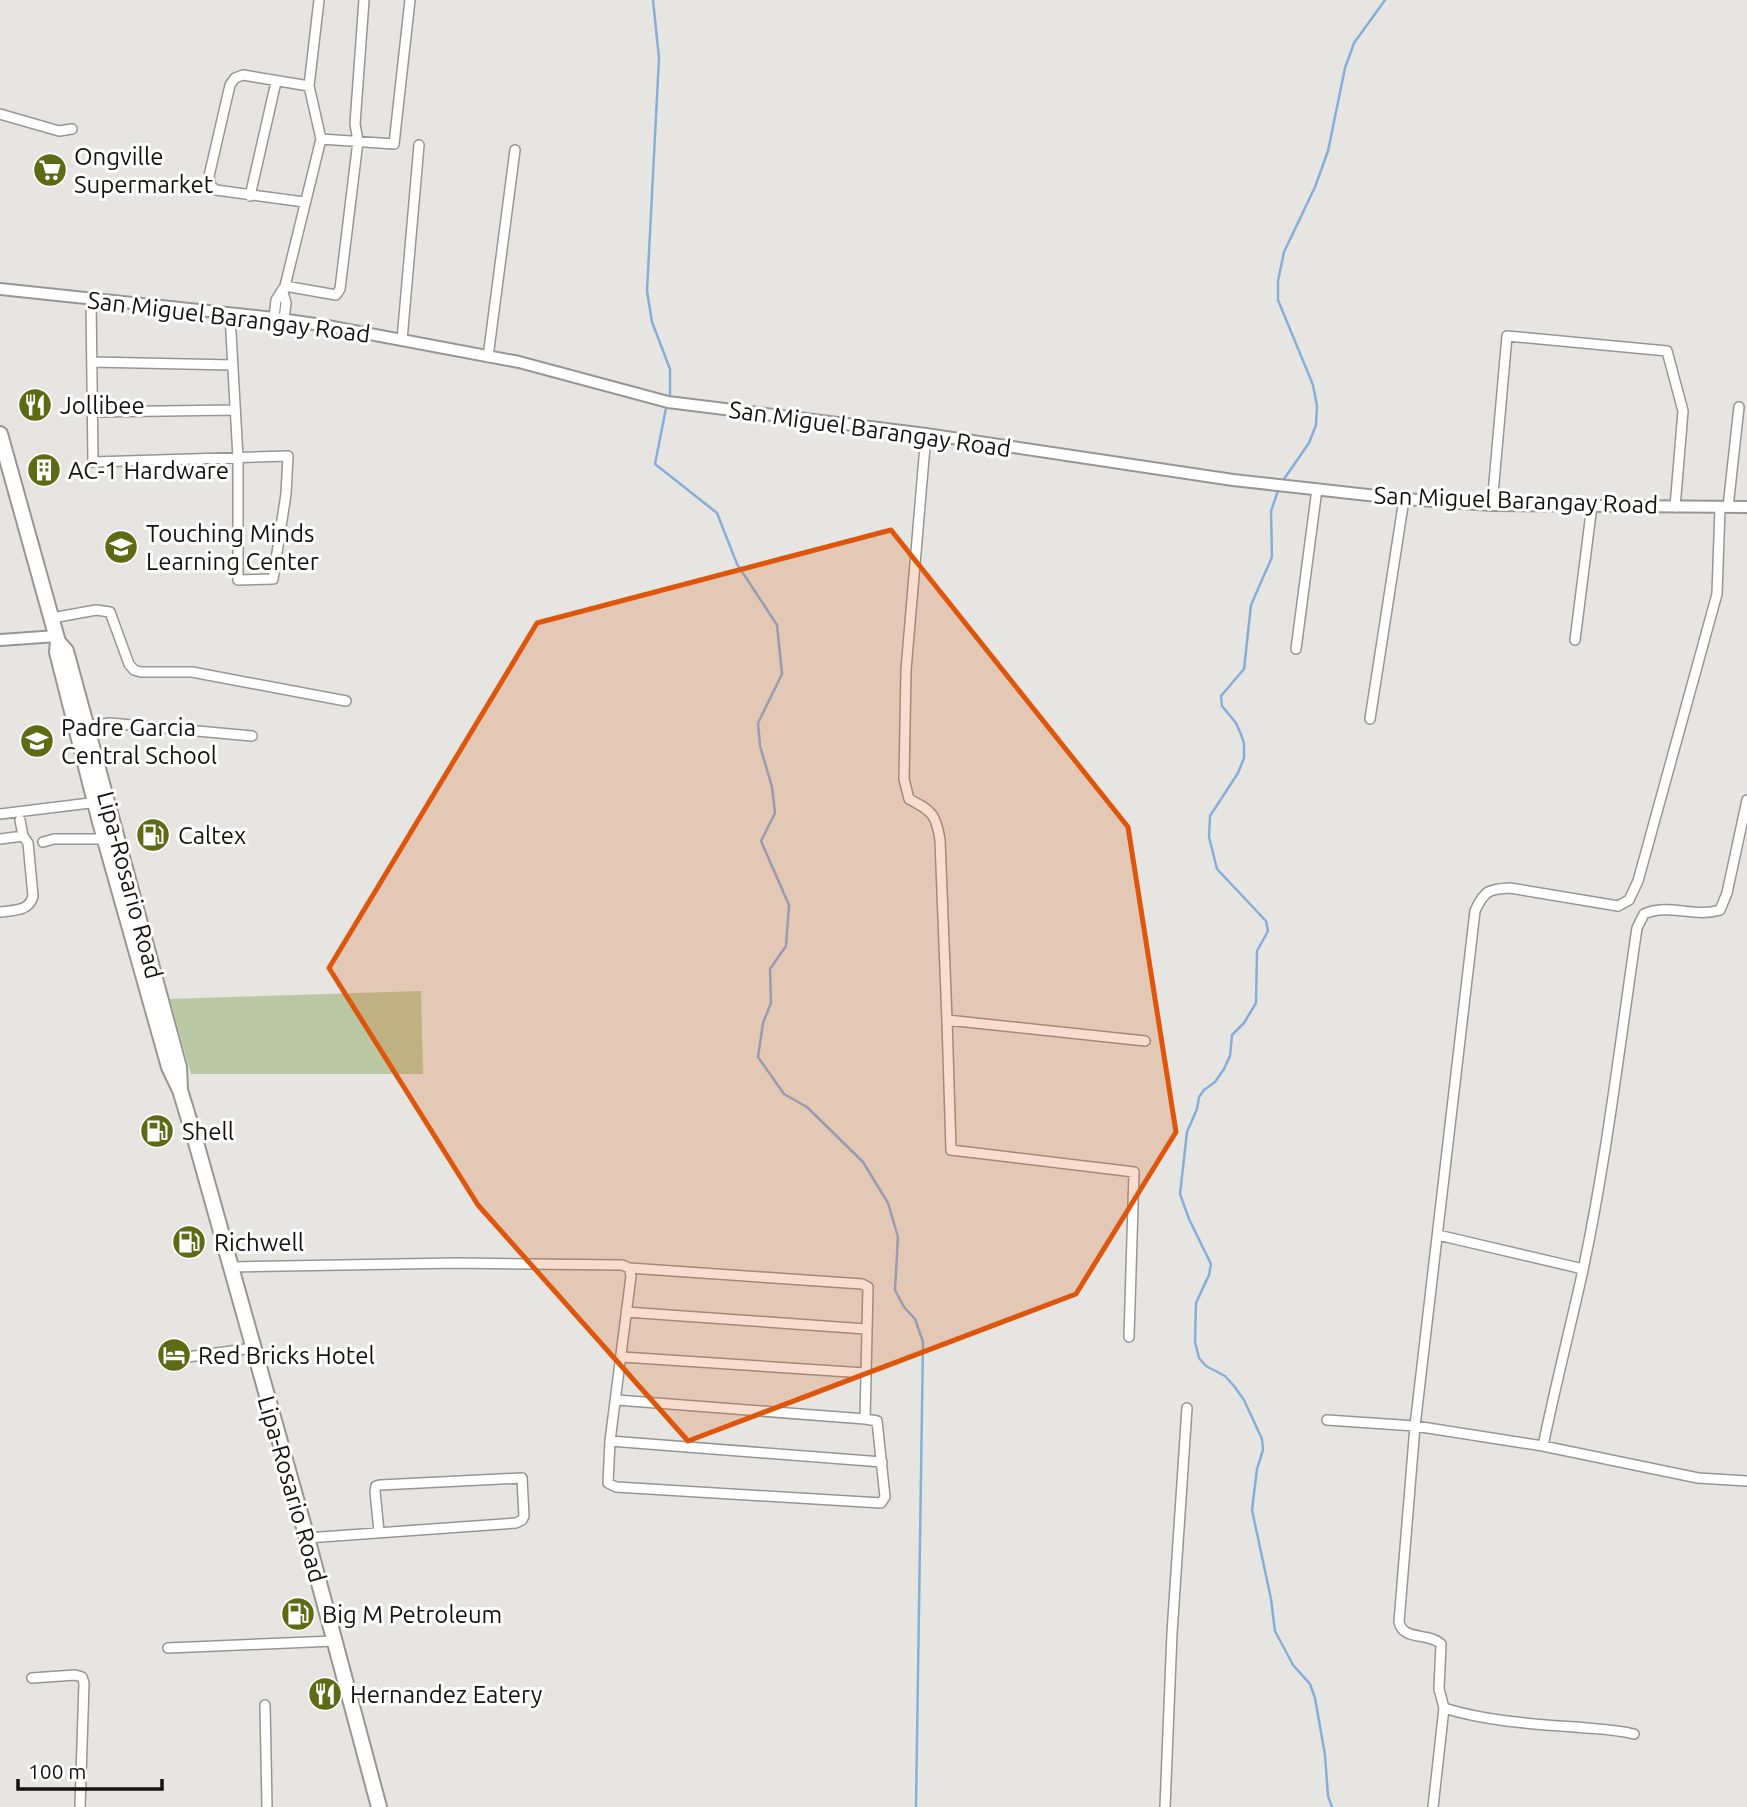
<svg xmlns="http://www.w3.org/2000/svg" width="1747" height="1807" font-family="Ubuntu,sans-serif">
  <rect width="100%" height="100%" fill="#e7e5e2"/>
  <path fill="#b9c8a2" d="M 421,991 L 423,1074 L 191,1074 L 170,999 Z"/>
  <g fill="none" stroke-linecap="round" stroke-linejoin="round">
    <path stroke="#87aed6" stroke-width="2.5" d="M 653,0 L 659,58 L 647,291 L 652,322 L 670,369 L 670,394
      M 666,408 L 655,464 L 717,513 L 737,564 L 777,625 L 782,674 L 758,723 L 760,746 L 772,787 L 775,813 L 761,841 L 789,905 L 786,946 L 770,969 L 771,1003 L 763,1023 L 758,1057 L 784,1094 L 807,1107 L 863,1162 L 888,1203 L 898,1237 L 895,1290 L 904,1307 L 915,1319 L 923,1342 L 916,1807
      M 1284,479 L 1309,443 L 1316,425 L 1317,406 L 1313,385 L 1278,300 L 1278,281 L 1284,252 L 1315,187 L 1328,151 L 1345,68 L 1354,43 L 1385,0
      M 1278,491 L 1271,511 L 1272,557 L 1251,605 L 1244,669 L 1221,696 L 1222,706 L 1236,723 L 1240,732 L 1244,743 L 1244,758 L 1238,773 L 1210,816 L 1209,837 L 1217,869 L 1266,921 L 1268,931 L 1257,951 L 1256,1003 L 1244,1023 L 1232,1035 L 1230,1056 L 1224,1069 L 1215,1082 L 1204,1090 L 1199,1097 L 1197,1109 L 1187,1132 L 1180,1194 L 1189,1219 L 1211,1264 L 1209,1275 L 1196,1303 L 1195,1342 L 1199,1358 L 1206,1366 L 1225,1376 L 1234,1386 L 1244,1400 L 1262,1439 L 1263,1450 L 1257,1469 L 1252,1510 L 1271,1599 L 1275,1631 L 1293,1665 L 1310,1684 L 1315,1698 L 1325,1755 L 1328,1796 L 1332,1807"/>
    <g stroke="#989693" stroke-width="12">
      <path id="minor" d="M 0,114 L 59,131 L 72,129
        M 321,139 L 394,144 L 410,0
        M 250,196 L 276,82
        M 304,202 L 216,190 L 211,186 L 209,176 L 230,85 L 235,78 L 243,75 L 309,86
        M 285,286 L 336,295 L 340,289 L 358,141 L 355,124 L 364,0
        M 283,292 L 286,303 L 284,319
        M 91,300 L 93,462 L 288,456 L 286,494 L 273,579 L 238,580 L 238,458 L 230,315
        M 274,318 L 276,300 L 285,286 L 321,139 L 309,86 L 319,0
        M 402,340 L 419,145
        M 488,357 L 515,150
        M 92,362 L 233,365
        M 93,412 L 235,410
        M 926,434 L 906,670 L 904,779 L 909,799 C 932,811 936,814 940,840 L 947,1020 L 1145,1041
        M 1492,505 L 1507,336 L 1667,351 L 1683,411 L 1675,507
        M 1728,507 L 1739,407
        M 52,618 L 96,610 L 110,612 L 129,664 L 134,670 L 141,672 L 192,672 L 346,701
        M 1575,640 L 1592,505
        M 1296,649 L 1317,489
        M 1370,719 L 1404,499
        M 83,727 L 110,723 L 252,736
        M 0,814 L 98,802
        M 0,839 L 23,836
        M 43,842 L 54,839 L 108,839
        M 0,912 C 13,910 29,912 33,896 L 28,843 L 23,836 L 20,820
        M 947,1020 L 951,1150 L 1134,1172 L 1129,1337
        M 1438,1235 L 1583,1269
        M 231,1267 L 456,1263 L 622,1265 L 629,1268 L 862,1284 L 868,1287 L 865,1419 L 877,1421 L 885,1497 L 881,1503 L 616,1487 L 608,1483 L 610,1441 L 631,1276 L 629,1268
        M 626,1312 L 866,1329
        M 622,1357 L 865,1373
        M 180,1358 L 253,1348
        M 617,1400 L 865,1419
        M 1327,1420 L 1415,1426 L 1543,1446 L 1698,1478 L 1747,1481
        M 610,1441 L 882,1462
        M 1543,1446 C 1555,1387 1570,1329 1583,1270 C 1607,1157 1620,1042 1637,928 L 1644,914 C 1669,903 1694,918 1720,910 L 1727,893 L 1747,800
        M 307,1538 L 516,1523 L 522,1520 L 524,1516 L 522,1478 L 380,1485 L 376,1486 L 375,1492 L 379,1531
        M 168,1648 L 334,1641
        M 32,1678 L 75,1675 L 82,1677 L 84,1683 L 80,1807
        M 265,1705 L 267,1807
        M 1634,1734 C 1614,1729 1595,1729 1575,1727 C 1532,1724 1485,1721 1444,1708 L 1439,1689 L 1441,1644 C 1428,1632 1403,1641 1399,1622 L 1415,1426 L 1475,911 C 1484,891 1488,889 1510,888 L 1618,906 L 1629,900 L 1638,881 L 1717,594 L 1720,508
        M 1165,1807 L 1172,1633 L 1187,1408
        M 1433,1807 L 1444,1708"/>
    </g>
    <g stroke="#989693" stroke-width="14">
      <path id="tertiary" d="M 0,289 L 274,318 L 322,325 L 519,362 L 668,402 L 926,434 L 1233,480 L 1404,499 L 1492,505 L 1747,507
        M 0,640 L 57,636"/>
    </g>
    <g stroke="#989693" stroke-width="18">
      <path id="primary" d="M 0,434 L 58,642
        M 180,1090 L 179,1067 L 66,651 L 58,642 L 57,652 L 100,822 L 169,1067 L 180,1090 L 197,1146 L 307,1538 L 379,1807"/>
    </g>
    <use href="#minor" stroke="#fff" stroke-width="9"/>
    <use href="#tertiary" stroke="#fff" stroke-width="10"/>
    <use href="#primary" stroke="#fff" stroke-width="14"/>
  </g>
  <path fill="#dd560c" fill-opacity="0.2" stroke="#dd560c" stroke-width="5" stroke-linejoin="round" d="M 891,530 L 1128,827 L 1176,1132 L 1076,1294 L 688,1441 L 478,1205 L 329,968 L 537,623 Z"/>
  <defs>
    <g id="supermarket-disc" transform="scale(1.75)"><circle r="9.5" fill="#5d6b15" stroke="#fff"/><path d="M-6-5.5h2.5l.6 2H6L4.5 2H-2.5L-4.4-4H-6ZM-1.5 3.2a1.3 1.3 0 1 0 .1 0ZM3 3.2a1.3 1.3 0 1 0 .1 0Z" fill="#fff"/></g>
    <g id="restaurant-disc" transform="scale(1.75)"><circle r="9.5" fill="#5d6b15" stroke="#fff"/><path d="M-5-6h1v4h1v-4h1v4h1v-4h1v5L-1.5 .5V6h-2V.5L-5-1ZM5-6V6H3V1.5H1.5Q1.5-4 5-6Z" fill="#fff"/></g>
    <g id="building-disc" transform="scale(1.75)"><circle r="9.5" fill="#5d6b15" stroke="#fff"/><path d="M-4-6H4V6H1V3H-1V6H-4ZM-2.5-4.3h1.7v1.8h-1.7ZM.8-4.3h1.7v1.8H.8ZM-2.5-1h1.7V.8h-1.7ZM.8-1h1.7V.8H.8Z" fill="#fff"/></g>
    <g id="school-disc" transform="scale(1.75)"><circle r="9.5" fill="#5d6b15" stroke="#fff"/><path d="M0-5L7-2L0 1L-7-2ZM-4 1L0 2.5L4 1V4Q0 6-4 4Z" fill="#fff"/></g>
    <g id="fuel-disc" transform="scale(1.75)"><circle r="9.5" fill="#5d6b15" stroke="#fff"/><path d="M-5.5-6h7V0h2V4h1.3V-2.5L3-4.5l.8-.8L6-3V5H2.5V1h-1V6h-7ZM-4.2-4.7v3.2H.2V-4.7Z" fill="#fff"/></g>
    <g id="hotel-disc" transform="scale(1.75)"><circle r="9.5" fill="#5d6b15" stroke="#fff"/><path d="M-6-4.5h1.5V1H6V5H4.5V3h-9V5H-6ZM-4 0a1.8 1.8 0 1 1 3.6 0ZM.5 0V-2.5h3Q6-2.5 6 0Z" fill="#fff"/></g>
  </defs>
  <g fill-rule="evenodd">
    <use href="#supermarket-disc" x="50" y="170"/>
    <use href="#restaurant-disc" x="35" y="405"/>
    <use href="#building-disc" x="44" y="470"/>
    <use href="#school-disc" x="121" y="547"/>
    <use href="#school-disc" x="37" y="741"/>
    <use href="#fuel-disc" x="153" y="835"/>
    <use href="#fuel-disc" x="157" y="1131"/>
    <use href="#fuel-disc" x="189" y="1242"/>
    <use href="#hotel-disc" x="174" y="1355"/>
    <use href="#fuel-disc" x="298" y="1614"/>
    <use href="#restaurant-disc" x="325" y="1694"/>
  </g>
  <g text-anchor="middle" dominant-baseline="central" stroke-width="6" stroke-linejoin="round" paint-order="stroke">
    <g font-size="24" fill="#131312" stroke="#fff" text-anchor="start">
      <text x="74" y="156">Ongville<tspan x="74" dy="28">Supermarket</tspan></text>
      <text x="60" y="405">Jollibee</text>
      <text x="68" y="470">AC-1 Hardware</text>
      <text x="146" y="533">Touching Minds<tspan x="146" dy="28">Learning Center</tspan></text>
      <text x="61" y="727">Padre Garcia<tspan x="61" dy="28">Central School</tspan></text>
      <text x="178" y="835">Caltex</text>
      <text x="182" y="1131">Shell</text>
      <text x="214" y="1242">Richwell</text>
      <text x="198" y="1355">Red Bricks Hotel</text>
      <text x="322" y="1614">Big M Petroleum</text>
      <text x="350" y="1694">Hernandez Eatery</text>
    </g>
    <g font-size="24" fill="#131312" stroke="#fff">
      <text transform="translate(229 317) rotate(7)">San Miguel Barangay Road</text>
      <text transform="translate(870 429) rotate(8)">San Miguel Barangay Road</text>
      <text transform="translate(1516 500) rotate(2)">San Miguel Barangay Road</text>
      <text transform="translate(130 885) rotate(75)">Lipa-Rosario Road</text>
      <text transform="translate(292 1489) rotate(74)">Lipa-Rosario Road</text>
    </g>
  </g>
  <path d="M18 1779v10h144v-10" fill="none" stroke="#131312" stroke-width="3.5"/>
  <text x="28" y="1779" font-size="21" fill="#131312" stroke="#ffffff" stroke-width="5" paint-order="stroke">100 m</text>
</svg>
